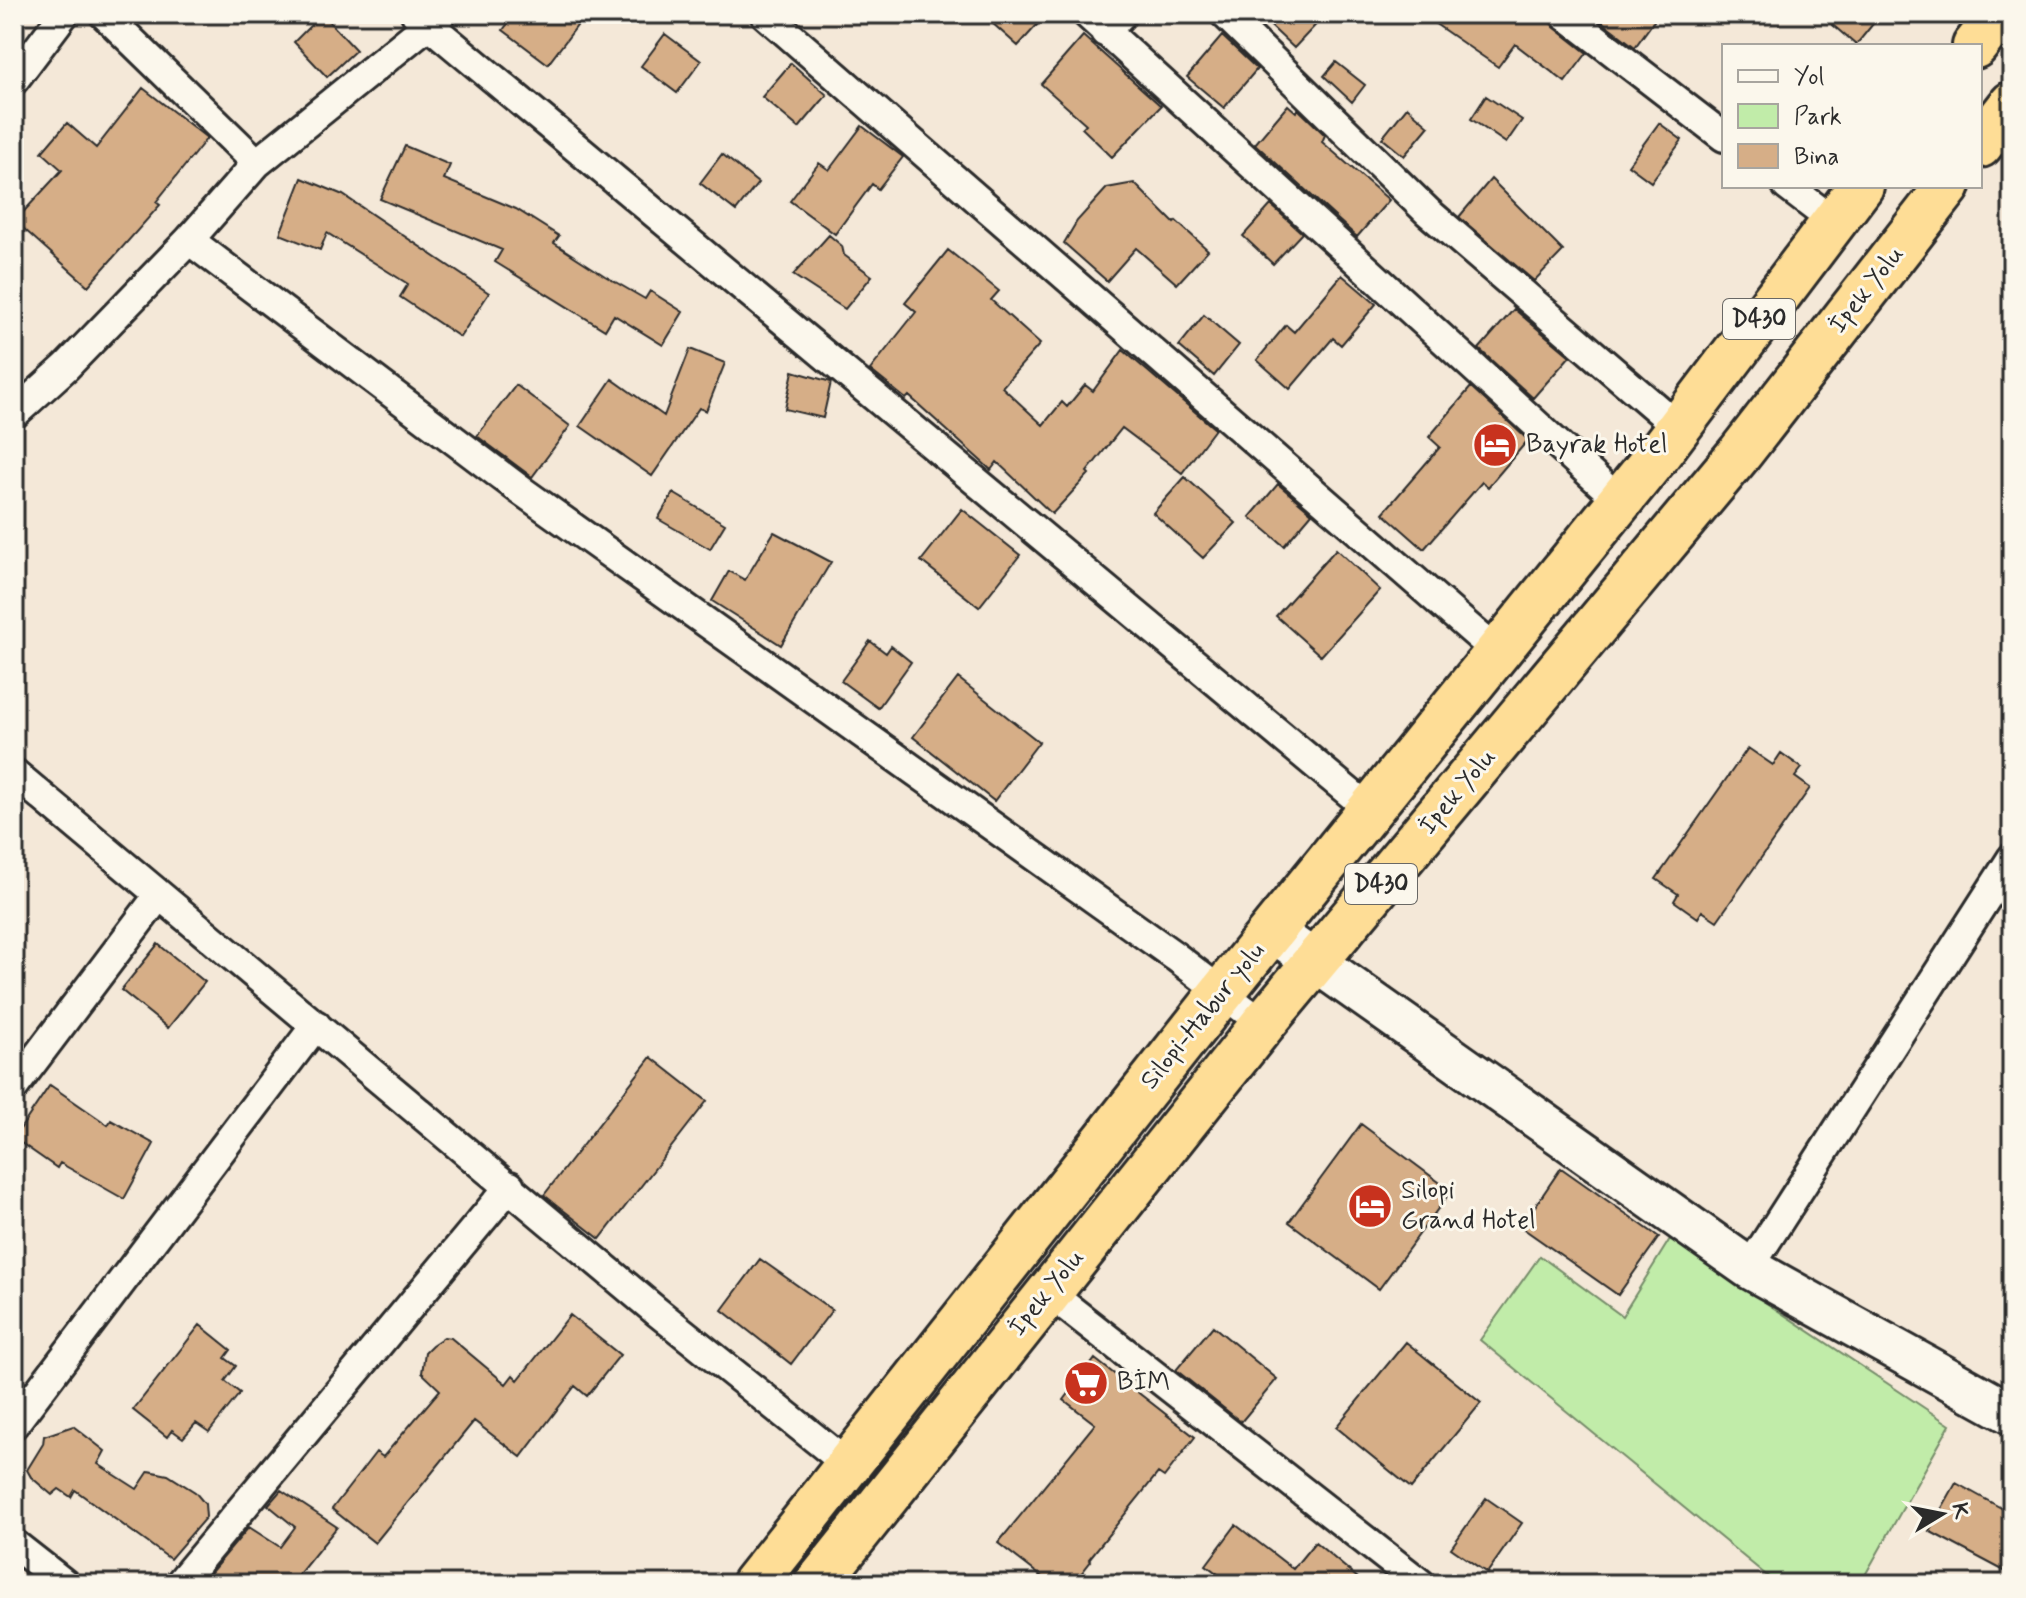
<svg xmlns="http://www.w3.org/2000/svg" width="2026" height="1598" font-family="Mynerve,sans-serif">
  <rect width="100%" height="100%" fill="#f4e8d8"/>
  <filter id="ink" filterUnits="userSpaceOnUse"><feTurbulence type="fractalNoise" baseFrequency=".0125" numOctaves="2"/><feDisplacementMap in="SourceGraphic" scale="16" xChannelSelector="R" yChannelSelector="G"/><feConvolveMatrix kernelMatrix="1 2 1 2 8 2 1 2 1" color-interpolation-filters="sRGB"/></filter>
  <g filter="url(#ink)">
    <path fill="#c1eca9" stroke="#768c6a" stroke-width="2" d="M 1670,1239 L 1950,1425 L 1860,1584 L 1777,1584 L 1480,1340 L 1540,1256 L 1622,1316 Z"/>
    <path fill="#d6ae87" stroke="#2b2b2b" stroke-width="2" d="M 322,14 L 356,50 L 327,77 L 294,42 Z
      M 515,14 L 586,14 L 548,64 L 503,30 Z
      M 982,14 L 1047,14 L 1018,46 Z
      M 1258,14 L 1326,14 L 1294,48 Z
      M 1421,14 L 1547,14 L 1554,27 L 1587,53 L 1565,82 L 1515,44 L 1498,67 Z
      M 1592,14 L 1659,14 L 1635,47 Z
      M 1820,14 L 1881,14 L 1856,45 Z
      M 665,34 L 701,61 L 677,93 L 641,66 Z
      M 1083,36 L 1161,106 L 1112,157 L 1082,128 L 1086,124 L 1041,84 Z
      M 1222,36 L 1257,69 L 1224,108 L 1187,77 Z
      M 1336,62 L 1365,85 L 1352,102 L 1324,76 Z
      M 791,63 L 827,95 L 799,128 L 762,97 Z
      M 143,88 L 207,138 L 156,202 L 160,205 L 88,286 L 15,221 L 62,170 L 42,152 L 67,123 L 96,148 Z
      M 1486,96 L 1522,120 L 1506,143 L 1471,119 Z
      M 1288,105 L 1296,112 L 1298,109 L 1325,135 L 1322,142 L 1389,200 L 1357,237 L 1255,144 Z
      M 1407,107 L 1429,126 L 1404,156 L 1382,138 Z
      M 1659,123 L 1682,140 L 1651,182 L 1628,165 Z
      M 862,126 L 903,157 L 878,189 L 872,184 L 835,234 L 790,201 L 819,163 L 829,170 Z
      M 405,146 L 450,165 L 444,179 L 516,209 L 559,236 L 554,243 L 605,276 L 645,299 L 650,291 L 683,312 L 663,345 L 614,315 L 605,330 L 495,262 L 502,250 L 380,199 Z
      M 722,154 L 758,183 L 736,211 L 700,183 Z
      M 302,178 L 343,195 L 489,293 L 460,337 L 400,297 L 408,284 L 327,233 L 320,250 L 280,234 Z
      M 1491,179 L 1563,251 L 1534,281 L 1459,217 Z
      M 1134,183 L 1174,223 L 1176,221 L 1208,250 L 1177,284 L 1136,248 L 1107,281 L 1064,243 L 1077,221 L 1107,188 Z
      M 1271,205 L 1302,233 L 1273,264 L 1243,236 Z
      M 829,235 L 842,246 L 844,255 L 872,276 L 845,309 L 793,275 Z
      M 948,250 L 999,291 L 991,300 L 1040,344 L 1002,387 L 1043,425 L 1062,402 L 1067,407 L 1085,385 L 1093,391 L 1123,350 L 1215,429 L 1182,473 L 1122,428 L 1087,472 L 1089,474 L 1052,514 L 997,462 L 991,470 L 909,396 L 906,399 L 870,370 L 916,312 L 905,303 Z
      M 1342,275 L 1376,304 L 1341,345 L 1333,338 L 1290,389 L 1257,360 L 1286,325 L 1294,332 Z
      M 1514,309 L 1570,356 L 1533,398 L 1479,349 Z
      M 1204,315 L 1239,345 L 1214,376 L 1179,346 Z
      M 690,349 L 725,363 L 706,411 L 699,408 L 652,476 L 580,426 L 612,379 L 664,416 Z
      M 793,371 L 831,382 L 823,418 L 785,409 Z
      M 516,385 L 570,426 L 532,477 L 477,436 Z
      M 1471,387 L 1528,440 L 1488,487 L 1482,482 L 1424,549 L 1383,513 L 1440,447 L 1429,437 Z
      M 1185,477 L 1236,523 L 1203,558 L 1153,513 Z
      M 1278,484 L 1312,513 L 1284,546 L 1250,517 Z
      M 673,493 L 725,524 L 710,549 L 658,519 Z
      M 962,509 L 1020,555 L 979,607 L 921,561 Z
      M 774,532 L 831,562 L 781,645 L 712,601 L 729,571 L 745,580 Z
      M 1336,549 L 1380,590 L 1321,656 L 1276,616 Z
      M 870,641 L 886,653 L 891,646 L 911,662 L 878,708 L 841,681 Z
      M 958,678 L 1039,742 L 994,801 L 913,737 Z
      M 1748,748 L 1773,765 L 1781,753 L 1802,768 L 1795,777 L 1810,788 L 1717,921 L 1702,911 L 1698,918 L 1674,901 L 1678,894 L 1656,879 Z
      M 158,944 L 205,982 L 168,1028 L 121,990 Z
      M 651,1057 L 707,1101 L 600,1239 L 544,1195 Z
      M 50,1085 L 108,1125 L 111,1120 L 154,1144 L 124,1199 L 60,1163 L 57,1168 L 14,1138 Z
      M 1361,1124 L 1451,1191 L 1379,1289 L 1289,1222 Z
      M 1561,1168 L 1659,1237 L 1618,1295 L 1521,1227 Z
      M 760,1259 L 832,1310 L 791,1364 L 722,1310 Z
      M 570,1315 L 620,1355 L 587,1396 L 575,1386 L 521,1457 L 474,1421 L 375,1543 L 332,1509 L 376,1452 L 383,1457 L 440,1390 L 422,1373 L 425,1352 L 432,1345 L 444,1337 L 451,1338 L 506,1384 L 513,1375 L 518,1380 Z
      M 200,1325 L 231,1350 L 225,1358 L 236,1366 L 225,1381 L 240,1393 L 209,1432 L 196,1423 L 183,1438 L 172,1430 L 167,1437 L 133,1410 Z
      M 1213,1326 L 1277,1379 L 1241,1422 L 1176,1370 Z
      M 1406,1342 L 1481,1403 L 1411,1488 L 1336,1427 Z
      M 1095,1359 L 1195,1437 L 1164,1477 L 1158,1473 L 1089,1559 L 1091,1561 L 1073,1584 L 1051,1584 L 998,1543 L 1095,1424 L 1064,1400 Z
      M 73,1426 L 105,1451 L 98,1464 L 137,1489 L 149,1471 L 168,1475 L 195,1492 L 205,1504 L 206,1517 L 170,1559 L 75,1490 L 71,1497 L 59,1489 L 52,1495 L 31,1477 L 27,1470 L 43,1444 L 44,1436 Z
      M 1956,1483 L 2012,1514 L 2012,1575 L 1929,1531 Z
      M 281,1490 L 337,1527 L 291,1584 L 201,1584 L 249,1527 L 280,1547 L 295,1527 L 268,1505 Z
      M 1486,1498 L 1522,1523 L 1487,1573 L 1451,1548 Z
      M 1236,1525 L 1293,1569 L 1315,1542 L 1365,1584 L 1231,1584 L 1206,1565 Z"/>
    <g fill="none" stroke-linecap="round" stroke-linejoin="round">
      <g stroke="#2b2b2b" stroke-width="34">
        <path id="street" d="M 104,14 L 257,163
          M 416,14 L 1369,809
          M 765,14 L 1497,652
          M 1087,14 L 1620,501
          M 1225,14 L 1428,212 L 1678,427
          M 1564,14 L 1724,137
          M 1105,32 L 1122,14
          M 14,80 L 64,14
          M 1787,186 L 1833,221
          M 189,240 L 519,489 L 1176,957 L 1263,1024
          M 14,414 L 66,367 L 189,240 L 257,163 L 441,14
          M 14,773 L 656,1311 L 847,1464
          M 14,1087 L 159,895
          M 1749,1268 L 2012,858
          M 1048,1292 L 1421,1584
          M 14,1424 L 316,1025
          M 14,1544 L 65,1584
          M 179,1584 L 510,1186"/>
      </g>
      <g stroke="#2b2b2b" stroke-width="46">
        <path id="secondary" d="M 1272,931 L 1749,1268 L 2012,1414"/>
      </g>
      <g stroke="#2b2b2b" stroke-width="50">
        <path id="highway" d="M 1975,46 L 2000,14
          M 1980,145 L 2012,104
          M 754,1584 L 1223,991 L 1659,453 L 1861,186
          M 817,1584 L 1263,1024 L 1740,453 L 1948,186"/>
      </g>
      <use href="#street" stroke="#fbf7ec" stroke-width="28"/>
      <use href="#secondary" stroke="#fbf7ec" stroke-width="40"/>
      <use href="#highway" stroke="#fedd96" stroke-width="44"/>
    </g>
  </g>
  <defs>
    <g id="hotel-disc" transform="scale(2.3)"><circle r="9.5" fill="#c8321e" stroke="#fbf7ec"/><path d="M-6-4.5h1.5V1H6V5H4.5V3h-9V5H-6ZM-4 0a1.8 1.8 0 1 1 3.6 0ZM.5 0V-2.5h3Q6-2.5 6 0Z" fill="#fff"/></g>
    <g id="supermarket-disc" transform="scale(2.3)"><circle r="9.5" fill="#c8321e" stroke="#fbf7ec"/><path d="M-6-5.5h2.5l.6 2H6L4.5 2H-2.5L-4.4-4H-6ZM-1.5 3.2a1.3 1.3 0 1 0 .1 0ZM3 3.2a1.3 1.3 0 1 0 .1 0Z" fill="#fff"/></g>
  </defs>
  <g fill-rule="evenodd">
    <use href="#hotel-disc" x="1495" y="445"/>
    <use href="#hotel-disc" x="1370" y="1206"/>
    <use href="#supermarket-disc" x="1086" y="1383"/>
  </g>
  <g text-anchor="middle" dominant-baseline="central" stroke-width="6" stroke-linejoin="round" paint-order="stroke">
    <g fill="#fbf7ec" stroke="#696865" stroke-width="2">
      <rect x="1723" y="299" width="72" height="40" rx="6"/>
      <rect x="1345" y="864" width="72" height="40" rx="6"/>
    </g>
    <g font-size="24" font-weight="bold" fill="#2b2b2b">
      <text x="1759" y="319">D430</text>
      <text x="1381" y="884">D430</text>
    </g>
    <g font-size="26" fill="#2b2b2b" stroke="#fbf7ec">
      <text transform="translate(1867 290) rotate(-52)">İpek Yolu</text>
      <text transform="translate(1458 792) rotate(-50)">İpek Yolu</text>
      <text transform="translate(1203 1016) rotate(-51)">Silopi-Habur yolu</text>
      <text transform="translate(1047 1293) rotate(-51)">İpek Yolu</text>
    </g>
    <g font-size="26" fill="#2b2b2b" stroke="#fbf7ec" text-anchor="start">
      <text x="1526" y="445">Bayrak Hotel</text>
      <text x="1401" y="1191">Silopi<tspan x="1401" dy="30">Grand Hotel</tspan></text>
      <text x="1117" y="1383">BİM</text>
    </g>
  </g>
  <rect width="2026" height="1598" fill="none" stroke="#fbf7ec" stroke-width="48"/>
  <rect x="24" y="24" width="1978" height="1550" fill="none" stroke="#2b2b2b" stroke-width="3" filter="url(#ink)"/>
  <rect x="1722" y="44" width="260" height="144" fill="#fbf7ec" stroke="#a8a59f" stroke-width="2"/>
  <rect x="1738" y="70" width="40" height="12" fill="#fbf7ec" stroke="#a8a59f" stroke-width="2"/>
  <text x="1794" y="84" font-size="24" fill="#2b2b2b">Yol</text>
  <rect x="1738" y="104" width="40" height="24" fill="#c1eca9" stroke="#a8a59f" stroke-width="2"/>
  <text x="1794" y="124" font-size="24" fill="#2b2b2b">Park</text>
  <rect x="1738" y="144" width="40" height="24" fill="#d6ae87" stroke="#a8a59f" stroke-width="2"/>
  <text x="1794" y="164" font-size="24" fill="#2b2b2b">Bina</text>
  <g transform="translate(1942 1514) rotate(80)" stroke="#fbf7ec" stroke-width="6" paint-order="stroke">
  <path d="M0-6L14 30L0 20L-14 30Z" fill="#2b2b2b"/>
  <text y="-12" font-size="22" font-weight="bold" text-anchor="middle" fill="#2b2b2b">K</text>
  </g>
</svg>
